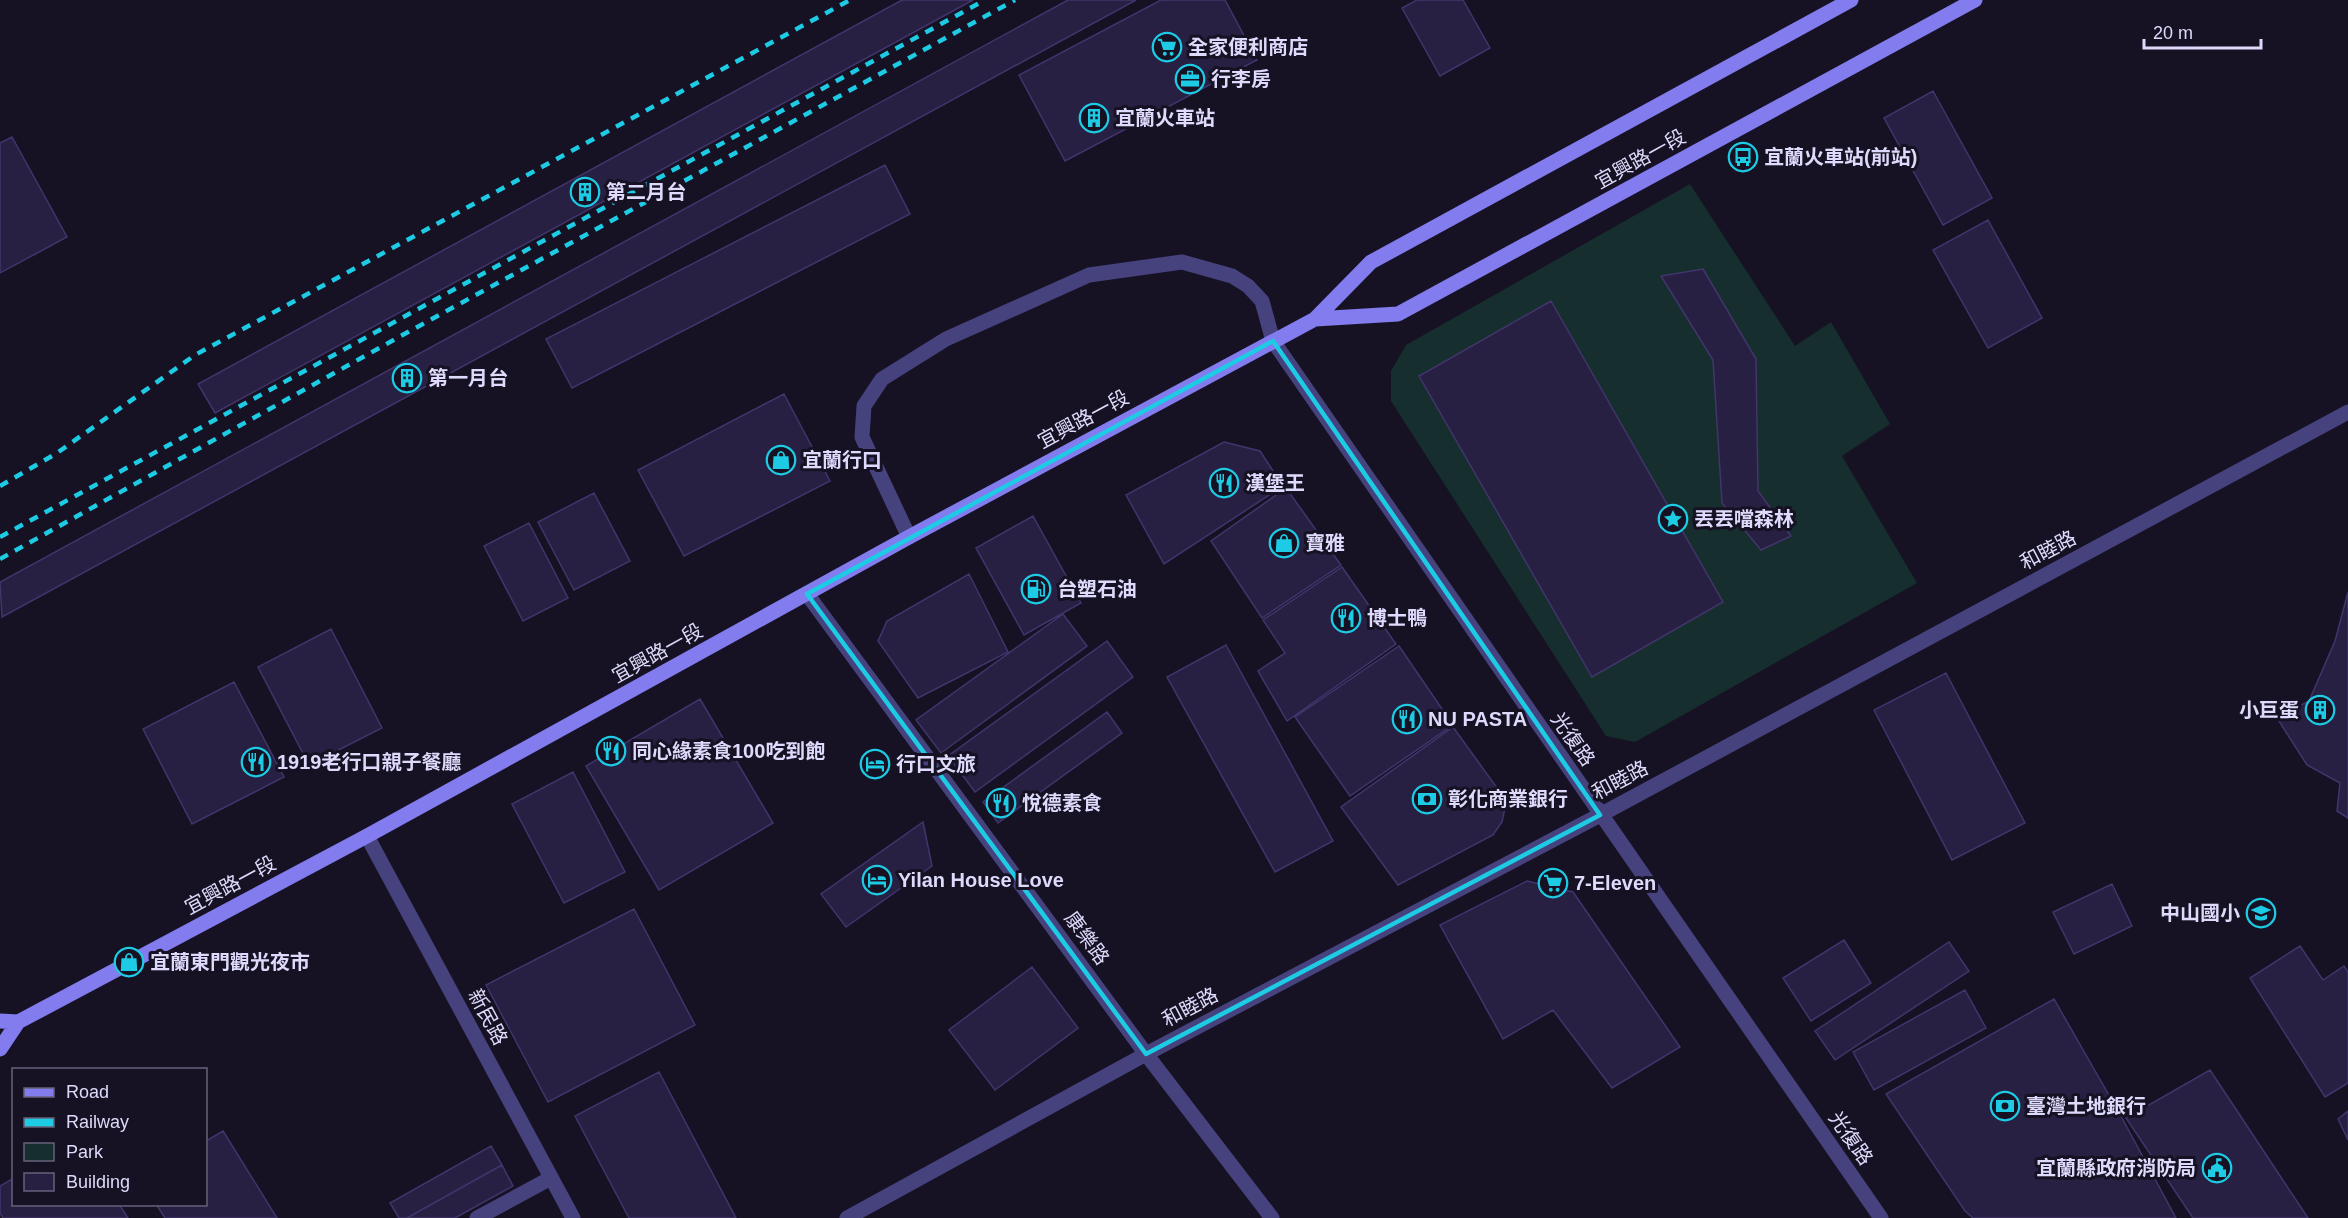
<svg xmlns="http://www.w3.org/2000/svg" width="2348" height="1218" font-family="Helvetica,'Noto Sans TC',sans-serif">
  <rect width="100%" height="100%" fill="#161224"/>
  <path fill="#162e2d" d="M 1690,184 L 1795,346 L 1831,322 L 1890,424 L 1842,456 L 1917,583 L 1635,742 L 1606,736 L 1391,401 L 1391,371 L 1406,345 Z"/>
  <path fill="#282043" stroke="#41356c" stroke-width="1.5" d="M 902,0 L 973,0 L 215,413 L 198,384 Z
    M 1068,0 L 1136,0 L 2,617 L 0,582 Z
    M 1161,0 L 1225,0 L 1257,60 L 1065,161 L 1019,75 Z
    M 1417,0 L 1463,0 L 1490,48 L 1440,76 L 1402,8 Z
    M 1933,91 L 1992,198 L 1943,225 L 1884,118 Z
    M 12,137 L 67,237 L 0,273 L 0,143 Z
    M 885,165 L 910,214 L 572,388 L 546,339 Z
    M 1988,220 L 2042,318 L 1988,348 L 1933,250 Z
    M 1703,269 L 1756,359 L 1758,491 L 1791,536 L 1761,550 L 1722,503 L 1713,360 L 1661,276 Z
    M 1551,301 L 1723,602 L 1592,677 L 1419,376 Z
    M 784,394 L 830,481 L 684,556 L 638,470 Z
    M 1224,442 L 1260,451 L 1283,486 L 1164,564 L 1126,495 Z
    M 1286,488 L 1341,565 L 1262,618 L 1211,541 Z
    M 594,493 L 630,561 L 574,590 L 538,522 Z
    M 1033,516 L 1081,603 L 1024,635 L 976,548 Z
    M 529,523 L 568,598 L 523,621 L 484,546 Z
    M 1342,567 L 1396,644 L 1287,721 L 1258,671 L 1285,653 L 1263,620 Z
    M 969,574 L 1008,652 L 918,698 L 878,641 L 887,621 Z
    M 2348,592 L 2348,818 L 2337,811 L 2340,783 L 2307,765 L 2277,718 L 2309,701 L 2335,641 Z
    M 1063,614 L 1087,646 L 941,753 L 916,720 Z
    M 331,629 L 382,728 L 309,765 L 258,667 Z
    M 1107,641 L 1133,677 L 975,792 L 948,756 Z
    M 1226,645 L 1333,841 L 1275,872 L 1167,677 Z
    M 1399,646 L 1453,725 L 1350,796 L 1295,717 Z
    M 1946,673 L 2025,823 L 1952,860 L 1874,710 Z
    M 234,682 L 284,777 L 192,824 L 143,729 Z
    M 700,699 L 773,823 L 659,890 L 586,766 Z
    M 1107,712 L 1122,733 L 998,823 L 983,802 Z
    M 1453,727 L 1500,792 L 1505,808 L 1502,822 L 1493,835 L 1398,885 L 1341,807 Z
    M 573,772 L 625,872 L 564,903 L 512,804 Z
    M 923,822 L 932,866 L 846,927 L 821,894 Z
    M 1527,881 L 1573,892 L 1680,1047 L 1612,1088 L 1553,1010 L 1503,1039 L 1440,925 Z
    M 2112,884 L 2132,926 L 2074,954 L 2053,912 Z
    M 634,909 L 695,1025 L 548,1102 L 486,985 Z
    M 1844,940 L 1871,983 L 1811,1021 L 1783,978 Z
    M 1949,942 L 1969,971 L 1835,1060 L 1815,1031 Z
    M 2300,946 L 2323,980 L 2344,966 L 2348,972 L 2348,1083 L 2325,1097 L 2250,978 Z
    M 1032,967 L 1078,1028 L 995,1090 L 949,1030 Z
    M 1965,990 L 1986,1028 L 1874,1090 L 1853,1052 Z
    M 2054,999 L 2122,1118 L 2176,1218 L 1973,1218 L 1965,1211 L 1886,1094 Z
    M 2210,1070 L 2308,1218 L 2193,1218 L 2126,1118 Z
    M 659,1072 L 736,1218 L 629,1218 L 575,1116 Z
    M 2348,1111 L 2348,1140 L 2338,1119 Z
    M 223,1131 L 277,1218 L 165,1218 L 156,1204 L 206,1204 L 206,1141 Z
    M 491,1146 L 502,1165 L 407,1218 L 399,1218 L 390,1203 Z
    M 502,1165 L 513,1186 L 455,1218 L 407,1218 Z
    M 14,1178 L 14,1204 L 119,1204 L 128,1218 L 3,1218 L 0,1213 L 0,1186 Z"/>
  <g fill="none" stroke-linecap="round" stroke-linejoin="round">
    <path stroke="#46427e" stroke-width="15" d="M 909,537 L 862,437 L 864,406 L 882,379 L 946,339 L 1089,275 L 1182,262 L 1232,276 L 1248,286 L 1262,301 L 1273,341
      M 477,1218 L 551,1178"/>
    <path stroke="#46427e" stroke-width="15" d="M 1273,341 L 1881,1218
      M 807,594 L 1146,1054 L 1272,1218
      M 367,836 L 573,1218
      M 847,1218 L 1146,1054 L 1600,815 L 2348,412"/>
    <path stroke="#827cef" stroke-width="15" d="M 1315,319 L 1398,314 L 1975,0
      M 0,1021 L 18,1022 L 367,836 L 909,537 L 1315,319 L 1371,262 L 1851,0
      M 0,1049 L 18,1022"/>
    <path stroke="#1dcbe4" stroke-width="4.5" stroke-dasharray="9 8" stroke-linecap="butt" d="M 0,486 L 57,453 L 195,355 L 850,0
      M 0,537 L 985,0
      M 0,559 L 399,337 L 1015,0"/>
  </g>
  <path fill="none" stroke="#1dcbe4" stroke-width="4.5" stroke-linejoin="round" d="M 1273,341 L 1600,815 L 1146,1054 L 807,594 Z"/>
  <defs>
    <g id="supermarket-ring" transform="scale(1.5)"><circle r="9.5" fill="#161224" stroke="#1dcbe4" stroke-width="1.5"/><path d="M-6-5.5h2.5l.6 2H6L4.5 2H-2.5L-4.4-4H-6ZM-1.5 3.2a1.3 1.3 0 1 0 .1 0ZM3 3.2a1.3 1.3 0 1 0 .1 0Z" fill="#1dcbe4"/></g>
    <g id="office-ring" transform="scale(1.5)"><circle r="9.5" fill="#161224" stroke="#1dcbe4" stroke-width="1.5"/><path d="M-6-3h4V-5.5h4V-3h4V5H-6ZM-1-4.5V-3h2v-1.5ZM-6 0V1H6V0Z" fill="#1dcbe4"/></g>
    <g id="building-ring" transform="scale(1.5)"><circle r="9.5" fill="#161224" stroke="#1dcbe4" stroke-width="1.5"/><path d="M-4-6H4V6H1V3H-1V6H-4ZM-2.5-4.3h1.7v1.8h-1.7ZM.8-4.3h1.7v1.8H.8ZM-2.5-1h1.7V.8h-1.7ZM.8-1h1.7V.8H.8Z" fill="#1dcbe4"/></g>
    <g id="bus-ring" transform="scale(1.5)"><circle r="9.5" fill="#161224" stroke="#1dcbe4" stroke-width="1.5"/><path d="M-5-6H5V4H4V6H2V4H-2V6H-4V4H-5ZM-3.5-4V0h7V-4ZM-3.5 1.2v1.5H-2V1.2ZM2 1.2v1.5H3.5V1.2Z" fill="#1dcbe4"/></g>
    <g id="shop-ring" transform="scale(1.5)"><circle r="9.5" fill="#161224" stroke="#1dcbe4" stroke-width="1.5"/><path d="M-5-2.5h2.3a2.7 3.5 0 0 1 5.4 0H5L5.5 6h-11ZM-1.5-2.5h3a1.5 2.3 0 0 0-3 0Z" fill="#1dcbe4"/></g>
    <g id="restaurant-ring" transform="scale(1.5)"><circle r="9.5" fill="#161224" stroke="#1dcbe4" stroke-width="1.5"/><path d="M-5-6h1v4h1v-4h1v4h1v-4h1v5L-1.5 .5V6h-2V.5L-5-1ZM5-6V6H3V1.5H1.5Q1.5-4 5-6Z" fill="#1dcbe4"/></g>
    <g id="sight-ring" transform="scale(1.5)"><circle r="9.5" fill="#161224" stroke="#1dcbe4" stroke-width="1.5"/><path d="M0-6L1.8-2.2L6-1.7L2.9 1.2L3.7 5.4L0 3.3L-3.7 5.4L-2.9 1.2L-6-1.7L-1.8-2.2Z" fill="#1dcbe4"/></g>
    <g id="fuel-ring" transform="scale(1.5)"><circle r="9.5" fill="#161224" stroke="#1dcbe4" stroke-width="1.5"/><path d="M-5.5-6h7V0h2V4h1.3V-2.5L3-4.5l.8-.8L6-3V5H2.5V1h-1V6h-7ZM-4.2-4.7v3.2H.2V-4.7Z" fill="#1dcbe4"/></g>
    <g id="hotel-ring" transform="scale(1.5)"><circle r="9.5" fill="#161224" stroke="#1dcbe4" stroke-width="1.5"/><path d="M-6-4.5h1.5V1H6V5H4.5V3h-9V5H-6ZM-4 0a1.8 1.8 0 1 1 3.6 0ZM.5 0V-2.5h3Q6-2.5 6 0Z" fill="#1dcbe4"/></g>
    <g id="bank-ring" transform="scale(1.5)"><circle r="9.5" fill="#161224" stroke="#1dcbe4" stroke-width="1.5"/><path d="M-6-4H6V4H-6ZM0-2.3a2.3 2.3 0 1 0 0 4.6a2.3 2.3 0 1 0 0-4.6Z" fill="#1dcbe4"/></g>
    <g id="school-ring" transform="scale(1.5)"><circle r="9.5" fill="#161224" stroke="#1dcbe4" stroke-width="1.5"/><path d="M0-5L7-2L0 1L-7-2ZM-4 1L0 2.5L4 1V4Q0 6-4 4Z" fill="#1dcbe4"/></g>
    <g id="civic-ring" transform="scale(1.5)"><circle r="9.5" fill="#161224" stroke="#1dcbe4" stroke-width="1.5"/><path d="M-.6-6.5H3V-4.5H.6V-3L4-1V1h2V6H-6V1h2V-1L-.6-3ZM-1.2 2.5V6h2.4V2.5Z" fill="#1dcbe4"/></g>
  </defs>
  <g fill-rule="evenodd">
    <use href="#supermarket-ring" x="1167" y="47"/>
    <use href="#office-ring" x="1190" y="79"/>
    <use href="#building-ring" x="1094" y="118"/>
    <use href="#bus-ring" x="1743" y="157"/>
    <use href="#building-ring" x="585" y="192"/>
    <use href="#building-ring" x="407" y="378"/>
    <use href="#shop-ring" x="781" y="460"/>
    <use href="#restaurant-ring" x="1224" y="483"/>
    <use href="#sight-ring" x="1673" y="519"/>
    <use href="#shop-ring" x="1284" y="543"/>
    <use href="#fuel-ring" x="1036" y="589"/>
    <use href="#restaurant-ring" x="1346" y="618"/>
    <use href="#building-ring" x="2320" y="710"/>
    <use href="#restaurant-ring" x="1407" y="719"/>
    <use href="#restaurant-ring" x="611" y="751"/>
    <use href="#restaurant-ring" x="256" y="762"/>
    <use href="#hotel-ring" x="875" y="764"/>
    <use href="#bank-ring" x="1427" y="799"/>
    <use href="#restaurant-ring" x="1001" y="803"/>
    <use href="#hotel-ring" x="877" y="880"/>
    <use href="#supermarket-ring" x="1553" y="883"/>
    <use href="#school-ring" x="2261" y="913"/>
    <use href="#shop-ring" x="129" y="962"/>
    <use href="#bank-ring" x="2005" y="1106"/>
    <use href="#civic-ring" x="2217" y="1168"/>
  </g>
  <g text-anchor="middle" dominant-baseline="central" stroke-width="6" stroke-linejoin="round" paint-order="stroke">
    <g font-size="20" font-weight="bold" fill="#dedafb" stroke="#161224" text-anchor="start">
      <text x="1188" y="47">全家便利商店</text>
      <text x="1211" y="79">行李房</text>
      <text x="1115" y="118">宜蘭火車站</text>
      <text x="1764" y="157">宜蘭火車站(前站)</text>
      <text x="606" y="192">第二月台</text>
      <text x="428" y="378">第一月台</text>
      <text x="802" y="460">宜蘭行口</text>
      <text x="1245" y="483">漢堡王</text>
      <text x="1694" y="519">丟丟噹森林</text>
      <text x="1305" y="543">寶雅</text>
      <text x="1057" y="589">台塑石油</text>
      <text x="1367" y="618">博士鴨</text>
      <text x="2299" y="710" text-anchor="end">小巨蛋</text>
      <text x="1428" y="719">NU PASTA</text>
      <text x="632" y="751">同心緣素食100吃到飽</text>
      <text x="277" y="762">1919老行口親子餐廳</text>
      <text x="896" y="764">行口文旅</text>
      <text x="1448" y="799">彰化商業銀行</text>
      <text x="1022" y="803">悅德素食</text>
      <text x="898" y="880">Yilan House Love</text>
      <text x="1574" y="883">7-Eleven</text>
      <text x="2240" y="913" text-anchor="end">中山國小</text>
      <text x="150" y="962">宜蘭東門觀光夜市</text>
      <text x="2026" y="1106">臺灣土地銀行</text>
      <text x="2196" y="1168" text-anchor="end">宜蘭縣政府消防局</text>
    </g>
    <g font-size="20" fill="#dedafb" stroke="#161224">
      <text transform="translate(1640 159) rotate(-29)">宜興路一段</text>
      <text transform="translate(1083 419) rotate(-28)">宜興路一段</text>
      <text transform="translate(2048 550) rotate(-28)">和睦路</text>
      <text transform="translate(657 653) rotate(-29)">宜興路一段</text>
      <text transform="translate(1573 739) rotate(55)">光復路</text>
      <text transform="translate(1620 780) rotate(-28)">和睦路</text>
      <text transform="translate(230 885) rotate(-28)">宜興路一段</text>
      <text transform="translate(1087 938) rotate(54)">康樂路</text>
      <text transform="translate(1190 1007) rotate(-28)">和睦路</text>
      <text transform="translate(488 1017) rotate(62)">新民路</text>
      <text transform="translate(1851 1138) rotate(55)">光復路</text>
    </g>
  </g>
  <rect x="12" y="1068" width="195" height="138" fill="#161224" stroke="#66627a" stroke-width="1.5"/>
  <rect x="24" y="1088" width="30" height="9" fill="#827cef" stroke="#66627a" stroke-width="1.5"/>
  <text x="66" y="1098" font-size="18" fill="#dedafb">Road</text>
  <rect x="24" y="1118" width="30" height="9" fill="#1dcbe4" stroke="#66627a" stroke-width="1.5"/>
  <text x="66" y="1128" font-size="18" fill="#dedafb">Railway</text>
  <rect x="24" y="1143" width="30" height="18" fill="#162e2d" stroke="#66627a" stroke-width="1.5"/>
  <text x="66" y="1158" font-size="18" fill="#dedafb">Park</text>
  <rect x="24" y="1173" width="30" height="18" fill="#282043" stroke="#66627a" stroke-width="1.5"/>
  <text x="66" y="1188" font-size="18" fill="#dedafb">Building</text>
  <path d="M2144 39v9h117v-9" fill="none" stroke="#dedafb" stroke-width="3"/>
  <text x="2153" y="39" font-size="18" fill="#dedafb" stroke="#161224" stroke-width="4.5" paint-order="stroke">20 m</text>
</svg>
